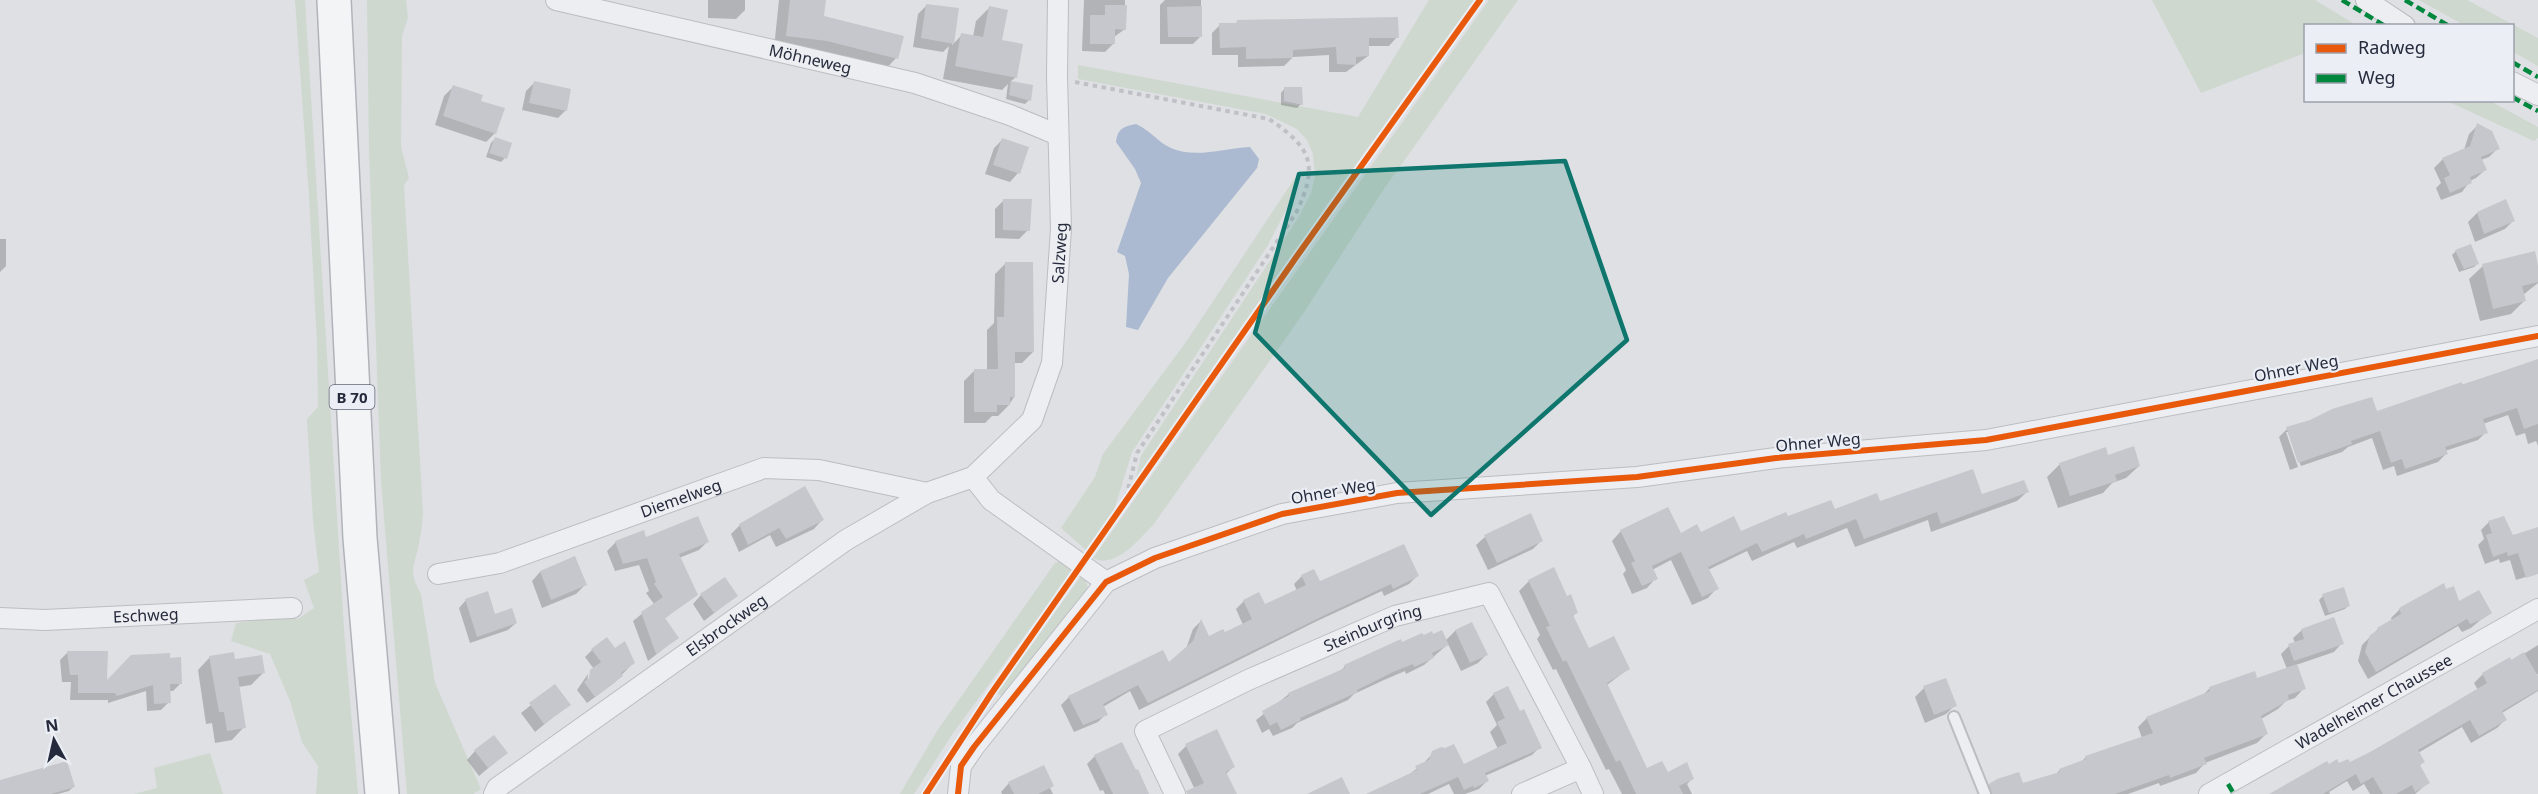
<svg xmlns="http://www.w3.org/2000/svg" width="2538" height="794" font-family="'Noto Sans',sans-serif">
  <rect width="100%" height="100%" fill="#dee0e4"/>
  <path fill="#ced8ce" d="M 295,0 L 305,0 L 344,630 L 358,794 L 316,794 L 318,766 L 302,742 L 290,701 L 270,654 L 231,641 L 236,623 L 267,619 L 298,619 L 314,608 L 304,580 L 319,572 L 313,520 L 307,419 L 318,407 L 317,342 L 309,196 Z
    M 367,0 L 406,0 L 408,18 L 402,36 L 401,147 L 409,178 L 404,185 L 423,514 C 422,524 421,534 419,543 C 415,567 407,569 421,594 L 435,683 L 481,789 L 473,794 L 407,794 L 381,481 L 369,150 Z
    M 1429,0 L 1474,0 L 1332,198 L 1135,483 L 1141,456 L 1298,218 L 1311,193 L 1315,175 L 1313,154 L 1307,140 L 1297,129 L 1266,114 L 1078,79 L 1078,65 L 1358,117 Z
    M 1489,0 L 1518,0 L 1382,192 L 1303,314 L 1153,525 C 1140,538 1115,570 1093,558 Z
    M 2152,0 L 2315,0 L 2356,25 L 2306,26 L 2305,53 L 2201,93 Z
    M 2419,0 L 2467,0 L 2538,38 L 2538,66 L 2513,52 L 2512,26 L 2464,25 Z
    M 2447,101 L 2490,101 L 2538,127 L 2538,138 L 2534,141 Z
    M 1297,175 L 1298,176 L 1286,210 L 1268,245 L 1132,452 L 1114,510 L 1086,550 L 1061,528 L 1095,477 L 1103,454 L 1186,342 Z
    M 1062,561 L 1074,567 L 1068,577 L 953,733 L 914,794 L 900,794 L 937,731 L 1055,563 Z
    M 1084,572 L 1088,589 L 1003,697 L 997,693 Z
    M 210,753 L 223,794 L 134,794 L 157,788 L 154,768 Z"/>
  <path fill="#abbad0" d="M 1136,124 C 1151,131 1159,143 1171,148 C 1195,159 1224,148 1250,147 L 1259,159 L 1257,168 L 1168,278 L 1138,330 L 1126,327 L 1129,274 L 1125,256 L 1117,252 L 1141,183 L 1135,169 L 1116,142 C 1118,128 1123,127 1136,124 Z"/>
  <path fill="#0003" d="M 708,0 L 745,0 L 745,10 L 736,19 L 708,18 Z
    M 779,0 L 824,0 L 823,17 L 896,58 L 884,71 L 774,48 Z
    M 1084,0 L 1125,0 L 1125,29 L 1114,37 L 1114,43 L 1105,52 L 1082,51 Z
    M 1165,0 L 1201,0 L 1201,36 L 1193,44 L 1160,44 L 1160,5 Z
    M 927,5 L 957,10 L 952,45 L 962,35 L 973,37 L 976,21 L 989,8 L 1000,42 L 1016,77 L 1010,82 L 1032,86 L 1029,100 L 1025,104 L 1006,99 L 1008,84 L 1002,90 L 943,79 L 949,46 L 943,52 L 913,47 L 918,14 Z
    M 1238,21 L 1397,37 L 1389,46 L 1368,46 L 1368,56 L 1346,72 L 1329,72 L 1329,55 L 1293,57 L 1284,66 L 1238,67 L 1238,55 L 1212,55 L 1212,33 L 1220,25 L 1235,24 Z
    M 534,83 L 566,110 L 558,118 L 522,110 L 526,91 Z
    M 453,87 L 479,102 L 495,133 L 486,142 L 435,125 L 444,96 Z
    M 1285,88 L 1301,104 L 1297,108 L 1281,105 L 1281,93 Z
    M 2478,125 L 2498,148 L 2489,157 L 2481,160 L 2485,170 L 2476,178 L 2470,181 L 2462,192 L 2441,200 L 2436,188 L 2441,183 L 2434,168 L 2443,159 L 2464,150 L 2469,134 Z
    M 495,139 L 505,158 L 501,162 L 486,157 L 491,143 Z
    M 1003,139 L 1018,173 L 1010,182 L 985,174 L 994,148 Z
    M 1004,200 L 1028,230 L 1019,239 L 995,238 L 995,209 Z
    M 2477,213 L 2513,221 L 2505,229 L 2475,242 L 2468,222 Z
    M 0,239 L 6,239 L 6,266 L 0,272 Z
    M 2456,251 L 2478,263 L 2474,267 L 2459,272 L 2452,255 Z
    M 1006,263 L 1033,352 L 1022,363 L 1014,363 L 1014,397 L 1009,405 L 998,416 L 992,416 L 985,423 L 964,423 L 964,381 L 975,370 L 987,370 L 987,330 L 994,323 L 995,274 Z
    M 2483,266 L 2538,272 L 2538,283 L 2523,295 L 2524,301 L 2511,314 L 2480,321 L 2469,279 Z
    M 2538,360 L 2538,446 L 2536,441 L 2528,444 L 2525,433 L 2516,436 L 2508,415 L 2483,424 L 2486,432 L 2478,440 L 2445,451 L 2446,454 L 2438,462 L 2397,476 L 2394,466 L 2383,470 L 2372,438 L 2348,447 L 2342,452 L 2301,466 L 2289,432 L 2286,432 L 2298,467 L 2290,470 L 2279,437 L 2287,429 L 2376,413 Z
    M 2107,457 L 2139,466 L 2126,478 L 2112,483 L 2103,493 L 2058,508 L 2047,477 L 2060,464 Z
    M 2027,492 L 2017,501 L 1931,532 L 1928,520 L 1855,547 L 1847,528 L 1797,548 L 1794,542 L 1752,561 L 1747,551 L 1708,570 L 1717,588 L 1708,598 L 1692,605 L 1671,560 L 1652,570 L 1656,578 L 1647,588 L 1632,594 L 1623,574 L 1626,570 L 1612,541 L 1621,531 L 1680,535 L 1741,533 L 1787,518 L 1879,503 Z
    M 822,520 L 814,529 L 776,547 L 770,535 L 739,552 L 731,534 L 740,525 Z
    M 2489,522 L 2513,537 L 2538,528 L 2538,573 L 2516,580 L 2510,560 L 2500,563 L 2499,559 L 2485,564 L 2478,545 L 2484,539 L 2481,530 Z
    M 1485,537 L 1542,540 L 1533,549 L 1488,570 L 1476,545 Z
    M 645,539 L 707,542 L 699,550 L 679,558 L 696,594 L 664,619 L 677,638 L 648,661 L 633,621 L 654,604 L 646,593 L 649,591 L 639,565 L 615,571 L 607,551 L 616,542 Z
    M 574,558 L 585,585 L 576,594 L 542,608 L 532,581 L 540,572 Z
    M 1302,576 L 1319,583 L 1417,576 L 1409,584 L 1384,596 L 1382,591 L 1315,622 L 1139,710 L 1130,691 L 1103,707 L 1106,714 L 1098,722 L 1074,732 L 1061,705 L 1069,697 L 1168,664 L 1186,649 L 1193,629 L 1200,622 L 1208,638 L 1224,634 L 1243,625 L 1236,609 L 1244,601 L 1264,606 L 1297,591 L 1294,584 Z
    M 1529,581 L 1567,598 L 1576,613 L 1572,617 L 1588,650 L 1628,669 L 1607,685 L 1647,770 L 1693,778 L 1687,784 L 1692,794 L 1622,794 L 1609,769 L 1606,770 L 1556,669 L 1553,670 L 1537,639 L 1540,635 L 1519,591 Z
    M 2445,591 L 2458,603 L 2490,612 L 2471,628 L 2462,632 L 2458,626 L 2368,679 L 2358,661 L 2362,645 L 2378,629 L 2392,621 L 2391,618 L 2400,609 Z
    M 701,595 L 736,596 L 704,621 L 693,604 Z
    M 2323,596 L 2349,605 L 2345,609 L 2325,616 L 2319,600 Z
    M 466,600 L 494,615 L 516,623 L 508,630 L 470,643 L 459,608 Z
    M 1472,624 L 1486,655 L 1478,663 L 1461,671 L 1448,644 L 1424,665 L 1406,674 L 1405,671 L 1384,680 L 1354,694 L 1348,700 L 1297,723 L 1292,728 L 1273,736 L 1269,729 L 1262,733 L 1256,720 L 1289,694 L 1339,673 L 1345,666 L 1402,644 L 1445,641 L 1455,631 Z
    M 2302,630 L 2342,643 L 2334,652 L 2296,665 L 2304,688 L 2295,698 L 2286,701 L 2278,709 L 2261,719 L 2266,734 L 2257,743 L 2205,763 L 2196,773 L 2160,786 L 2159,783 L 2128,794 L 1981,794 L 1990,785 L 2022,785 L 2055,775 L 2060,770 L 2081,762 L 2086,757 L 2142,738 L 2138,727 L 2147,718 L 2202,696 L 2210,688 L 2256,680 L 2287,669 L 2281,654 L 2289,646 L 2295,643 L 2293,638 Z
    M 2538,645 L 2538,674 L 2536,675 L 2538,691 L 2502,713 L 2505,720 L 2497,728 L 2471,743 L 2462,727 L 2418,753 L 2423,762 L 2419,766 L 2428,783 L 2415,794 L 2370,794 L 2364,784 L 2353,791 L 2347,781 L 2329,792 L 2330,794 L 2273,794 L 2328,766 L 2350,764 L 2478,690 L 2474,683 L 2482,675 L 2509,659 L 2511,662 Z
    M 592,650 L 614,650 L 633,663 L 614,683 L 587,703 L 577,690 L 588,674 L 587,685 L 594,669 L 585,657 Z
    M 68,652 L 106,684 L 169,659 L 181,683 L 173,691 L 169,691 L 169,702 L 161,710 L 147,711 L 146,691 L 108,703 L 108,700 L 70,700 L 71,682 L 62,682 L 60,660 Z
    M 210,657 L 234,661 L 263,673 L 251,685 L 238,687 L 244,727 L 232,740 L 215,743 L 212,723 L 206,724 L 198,670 Z
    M 1945,680 L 1955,705 L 1946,714 L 1925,723 L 1915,697 L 1924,688 Z
    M 555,686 L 569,704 L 535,732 L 521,713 Z
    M 1494,694 L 1520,713 L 1540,747 L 1532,755 L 1485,776 L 1487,781 L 1479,789 L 1465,794 L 1454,794 L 1449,784 L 1428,794 L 1376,794 L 1407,776 L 1423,764 L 1433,753 L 1463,766 L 1498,749 L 1490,732 L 1497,725 L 1486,702 Z
    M 1186,746 L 1233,767 L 1226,774 L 1235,794 L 1197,794 L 1178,754 Z
    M 475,751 L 506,753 L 479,776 L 467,760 Z
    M 1095,756 L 1148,794 L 1105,794 L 1103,790 L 1100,791 L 1087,764 Z
    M 0,781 L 73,787 L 69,791 L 58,794 L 0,794 Z
    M 1009,783 L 1052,786 L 1050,788 L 1053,794 L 1002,794 L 1001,792 Z"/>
  <path fill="#c5c7cc" d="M 790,0 L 826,0 L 824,16 L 904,36 L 898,59 L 827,41 L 786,36 Z
    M 926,4 L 959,8 L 954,44 L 921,38 Z
    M 1105,5 L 1127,5 L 1126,30 L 1115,29 L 1115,44 L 1090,44 L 1090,15 L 1105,15 Z
    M 989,6 L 1008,10 L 1002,40 L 1023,44 L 1017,78 L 955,66 L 961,33 L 983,37 Z
    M 1202,6 L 1202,37 L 1168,37 L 1167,7 Z
    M 1398,17 L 1399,38 L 1369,38 L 1369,56 L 1356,57 L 1356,65 L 1337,64 L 1336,47 L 1293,50 L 1293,58 L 1246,59 L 1246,47 L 1220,48 L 1219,23 L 1237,23 L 1237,20 Z
    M 534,81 L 571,89 L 567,111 L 529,103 Z
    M 1011,81 L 1033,85 L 1031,101 L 1009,95 Z
    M 453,85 L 483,95 L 481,101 L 505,108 L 496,134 L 443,116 Z
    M 1284,87 L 1302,87 L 1303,105 L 1284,101 Z
    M 2477,123 L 2492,131 L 2500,149 L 2481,157 L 2487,170 L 2470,177 L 2472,183 L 2450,193 L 2444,178 L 2450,175 L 2442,158 L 2470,146 Z
    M 495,137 L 512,143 L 507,159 L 489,153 Z
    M 1002,138 L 1029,147 L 1020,174 L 993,165 Z
    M 1003,199 L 1032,199 L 1030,231 L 1003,230 Z
    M 2506,199 L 2515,221 L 2484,234 L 2477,212 Z
    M 2471,244 L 2479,264 L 2464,269 L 2455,250 Z
    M 2535,251 L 2538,265 L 2538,282 L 2522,286 L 2526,301 L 2493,309 L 2482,264 Z
    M 1005,262 L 1033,262 L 1034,352 L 1015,352 L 1015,397 L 1010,397 L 1010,405 L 997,405 L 997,412 L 974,412 L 974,369 L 998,369 L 997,317 L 1004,317 Z
    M 2538,359 L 2538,424 L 2524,429 L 2517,408 L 2483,419 L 2488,433 L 2445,447 L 2448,454 L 2405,469 L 2402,459 L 2391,463 L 2380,431 L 2351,441 L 2352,444 L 2298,463 L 2286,427 L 2310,420 L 2332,409 L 2372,397 L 2377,411 L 2462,382 L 2462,385 Z
    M 2134,446 L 2140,466 L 2115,475 L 2117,481 L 2070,496 L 2059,463 L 2106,447 L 2108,455 Z
    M 1973,469 L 1982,494 L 2024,480 L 2029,492 L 1941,524 L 1937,512 L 1864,539 L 1856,519 L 1806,539 L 1804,534 L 1762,552 L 1757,543 L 1708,567 L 1719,589 L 1702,597 L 1681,552 L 1652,566 L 1658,579 L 1642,586 L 1631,563 L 1635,561 L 1620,530 L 1668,507 L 1681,533 L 1697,524 L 1701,532 L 1734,516 L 1741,531 L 1786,512 L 1788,516 L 1831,500 L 1835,509 L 1877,493 L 1880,501 Z
    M 805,486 L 824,520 L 786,539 L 779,528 L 748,545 L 739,524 Z
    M 1531,513 L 1543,541 L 1497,563 L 1484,535 Z
    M 698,516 L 709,542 L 679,554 L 698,595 L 665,618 L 679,638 L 656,654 L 641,612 L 663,597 L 654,584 L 656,582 L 647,558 L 623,564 L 615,541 L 644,530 L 646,537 Z
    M 2504,516 L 2513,535 L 2538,527 L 2538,574 L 2526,578 L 2518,553 L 2508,556 L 2507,552 L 2493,557 L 2486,535 L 2492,533 L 2488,521 Z
    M 1404,544 L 1419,576 L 1393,589 L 1391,584 L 1325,615 L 1148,703 L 1138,685 L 1103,704 L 1108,715 L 1083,725 L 1068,696 L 1163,650 L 1169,662 L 1193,641 L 1201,619 L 1209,636 L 1223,629 L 1225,632 L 1252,619 L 1243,600 L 1259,592 L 1265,604 L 1306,585 L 1301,575 L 1314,569 L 1320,581 Z
    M 575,556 L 587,585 L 551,600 L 540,571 Z
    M 1554,567 L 1567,596 L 1571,594 L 1578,613 L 1573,615 L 1589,648 L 1614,636 L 1630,669 L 1607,683 L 1647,768 L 1662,761 L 1668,772 L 1687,762 L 1694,779 L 1679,786 L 1683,794 L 1636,794 L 1620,760 L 1616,762 L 1566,660 L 1563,662 L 1546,627 L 1550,626 L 1528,580 Z
    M 725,577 L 738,596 L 714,613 L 700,594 Z
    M 2444,583 L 2446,589 L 2454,586 L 2459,601 L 2479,590 L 2492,613 L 2481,620 L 2470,624 L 2467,619 L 2376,672 L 2365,652 L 2370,635 L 2378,630 L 2377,628 L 2401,614 L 2399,608 Z
    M 2344,587 L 2350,606 L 2329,613 L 2322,594 Z
    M 488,591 L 495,614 L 512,608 L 517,623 L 477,637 L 465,599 Z
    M 2334,617 L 2344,644 L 2294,661 L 2288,644 L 2304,639 L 2301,629 Z
    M 1472,622 L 1488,655 L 1470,663 L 1455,630 Z
    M 1442,630 L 1449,645 L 1432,653 L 1434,658 L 1414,667 L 1413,664 L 1393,672 L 1357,690 L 1358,692 L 1300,718 L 1301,720 L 1281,730 L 1277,722 L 1270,726 L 1262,711 L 1289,696 L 1288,693 L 1345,668 L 1344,665 L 1401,639 L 1402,642 L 1422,633 L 1424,635 L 1432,631 L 1433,634 Z
    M 607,637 L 615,648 L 625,641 L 635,663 L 621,673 L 623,676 L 595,697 L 584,682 L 589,678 L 590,670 L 601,662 L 591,649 Z
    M 67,651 L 108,651 L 107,680 L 131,655 L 170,653 L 170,658 L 181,657 L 182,684 L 170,684 L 171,703 L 154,704 L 153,685 L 117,696 L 115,693 L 78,693 L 78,675 L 70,675 Z
    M 234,652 L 235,659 L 262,655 L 265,673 L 238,677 L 246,728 L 227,731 L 224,712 L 219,712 L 209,656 Z
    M 2524,652 L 2538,676 L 2538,690 L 2502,711 L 2507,720 L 2479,736 L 2470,720 L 2418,750 L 2425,762 L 2420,765 L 2430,783 L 2415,792 L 2412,785 L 2396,794 L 2383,794 L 2373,777 L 2361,784 L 2356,774 L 2323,794 L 2269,794 L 2327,761 L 2329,764 L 2337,759 L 2339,763 L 2348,759 L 2350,762 L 2376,749 L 2487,683 L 2482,673 L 2510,657 L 2511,660 Z
    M 2297,664 L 2306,689 L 2288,695 L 2289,700 L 2261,716 L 2268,734 L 2204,758 L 2207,764 L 2170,778 L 2169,775 L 2115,794 L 1992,794 L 1989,784 L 1997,779 L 2019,772 L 2023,783 L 2060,772 L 2059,769 L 2086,759 L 2085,756 L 2153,733 L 2146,717 L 2210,691 L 2209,687 L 2255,671 L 2257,678 Z
    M 1946,678 L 1957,706 L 1934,715 L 1923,686 Z
    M 555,684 L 571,705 L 544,724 L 529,703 Z
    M 1508,686 L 1520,711 L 1524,709 L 1542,748 L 1485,773 L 1489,781 L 1474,788 L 1473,786 L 1464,790 L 1458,777 L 1420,794 L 1366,794 L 1417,770 L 1415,766 L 1429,760 L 1432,751 L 1441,747 L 1445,748 L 1454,744 L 1464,764 L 1507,743 L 1497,722 L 1505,718 L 1493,693 Z
    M 1217,729 L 1235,767 L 1226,772 L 1237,794 L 1187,794 L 1186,791 L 1204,783 L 1185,744 Z
    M 494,735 L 508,753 L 488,768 L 474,750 Z
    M 1122,742 L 1136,770 L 1138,769 L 1149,794 L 1113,794 L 1094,755 Z
    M 67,761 L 75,787 L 51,794 L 0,794 L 0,780 Z
    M 1044,765 L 1054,786 L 1038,794 L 1014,794 L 1008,782 Z
    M 1342,777 L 1350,794 L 1307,794 Z"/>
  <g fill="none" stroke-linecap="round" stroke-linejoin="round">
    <g stroke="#bbbdc1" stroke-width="14">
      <path id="service" d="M 1954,717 L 1985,794"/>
    </g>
    <g stroke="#bbbdc1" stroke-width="22">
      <g id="minor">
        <path id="s1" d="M 556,0 L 915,83 L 1010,115 L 1058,135"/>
        <path d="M 2366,0 L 2405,26"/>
        <path d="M 2512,82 L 2538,95"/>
        <path d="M 973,477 L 991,500 L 1106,582"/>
        <path id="s2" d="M 438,574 L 500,563 L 764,468 L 819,470 L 927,493"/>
        <path id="s3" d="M 0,618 L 45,620 L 292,608"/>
        <path id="s4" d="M 494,794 L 497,788 L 846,540 L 927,493 L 973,477 L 1032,420 L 1052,363 L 1061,229 L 1057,76 L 1058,0"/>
        <path d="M 958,794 L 961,766 L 974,747 L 1106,582 L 1155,558 L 1282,514 L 1397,493 L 1637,477 L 1776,458 L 1986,440 L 2538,336"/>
        <path id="s5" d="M 1175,794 L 1145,731 L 1248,680 L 1395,616 L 1489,593 L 1581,768"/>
        <path d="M 1522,794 L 1581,768 L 1593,794"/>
        <path id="s6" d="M 2209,794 L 2538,609"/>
      </g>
    </g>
    <g stroke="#b0b3b9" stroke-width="36">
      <path id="trunk" d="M 334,0 L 360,538 L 382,794"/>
    </g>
    <path stroke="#c0c1c7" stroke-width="4" stroke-dasharray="4.5 4.5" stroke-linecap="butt" d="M 1075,82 L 1269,119 C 1312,148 1319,165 1296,213 L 1137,453 L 1124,505"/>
    <use href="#service" stroke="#edeef1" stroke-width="10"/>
    <use href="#minor" stroke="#edeef1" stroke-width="20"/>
    <use href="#trunk" stroke="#f2f4f5" stroke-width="33"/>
    <path stroke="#00873e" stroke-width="4.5" stroke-dasharray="9 4.5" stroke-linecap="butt" d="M 2342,0 L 2385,26
      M 2405,0 L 2449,26
      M 2512,62 L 2538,77
      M 2512,97 L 2538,111
      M 2228,784 L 2234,794"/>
    <g stroke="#ebeef4" stroke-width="10">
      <path id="cycleway" d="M 926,794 L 991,694 L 1297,256 L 1480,0
        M 958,794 L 961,766 L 974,747 L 1106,582 L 1155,558 L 1282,514 L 1397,493 L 1637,477 L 1776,458 L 1986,440 L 2538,336"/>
    </g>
    <use href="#cycleway" stroke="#e8590c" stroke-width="6"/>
  </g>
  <path fill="#0f766e" fill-opacity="0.2" stroke="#0f766e" stroke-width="4.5" stroke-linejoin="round" d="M 1565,161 L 1627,340 L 1431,515 L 1255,333 L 1299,174 Z"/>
  <g text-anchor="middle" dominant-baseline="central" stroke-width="4.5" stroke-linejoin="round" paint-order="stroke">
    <rect fill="#ebeef4" stroke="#606674" stroke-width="1.5" x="329.5" y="385" width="45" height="24" rx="4.5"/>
    <g font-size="15" font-weight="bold" fill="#252b3d">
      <text x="352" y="397">B 70</text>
    </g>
    <g font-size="16" fill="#252b3d" stroke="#ebeef4">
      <text stroke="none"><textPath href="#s1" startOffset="261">Möhneweg</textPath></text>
      <text stroke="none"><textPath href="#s4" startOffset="830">Salzweg</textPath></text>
      <text transform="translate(2296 368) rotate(-11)">Ohner Weg</text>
      <text transform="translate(1818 442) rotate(-5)">Ohner Weg</text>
      <text transform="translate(1333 491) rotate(-10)">Ohner Weg</text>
      <text stroke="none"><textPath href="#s2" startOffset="255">Diemelweg</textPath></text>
      <text stroke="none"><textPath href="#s3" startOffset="146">Eschweg</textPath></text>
      <text stroke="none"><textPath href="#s4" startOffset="288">Elsbrockweg</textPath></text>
      <text stroke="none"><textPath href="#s5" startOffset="320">Steinburgring</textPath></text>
      <text stroke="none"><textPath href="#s6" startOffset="189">Wadelheimer Chaussee</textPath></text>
    </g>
  </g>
  <rect x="2304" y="24" width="210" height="78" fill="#ebeef4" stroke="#9ca0ab" stroke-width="1.5"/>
  <rect x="2316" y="44" width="30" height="9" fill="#e8590c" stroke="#9ca0ab" stroke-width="1.5"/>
  <text x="2358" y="54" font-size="18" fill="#252b3d">Radweg</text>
  <rect x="2316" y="74" width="30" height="9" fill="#00873e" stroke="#9ca0ab" stroke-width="1.5"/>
  <text x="2358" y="84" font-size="18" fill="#252b3d">Weg</text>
  <g transform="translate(54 740) rotate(352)" stroke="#ebeef4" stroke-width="4.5" paint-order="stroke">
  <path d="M0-4.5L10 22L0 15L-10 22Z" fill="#252b3d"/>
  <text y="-9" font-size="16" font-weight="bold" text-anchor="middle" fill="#252b3d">N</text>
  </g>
</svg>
